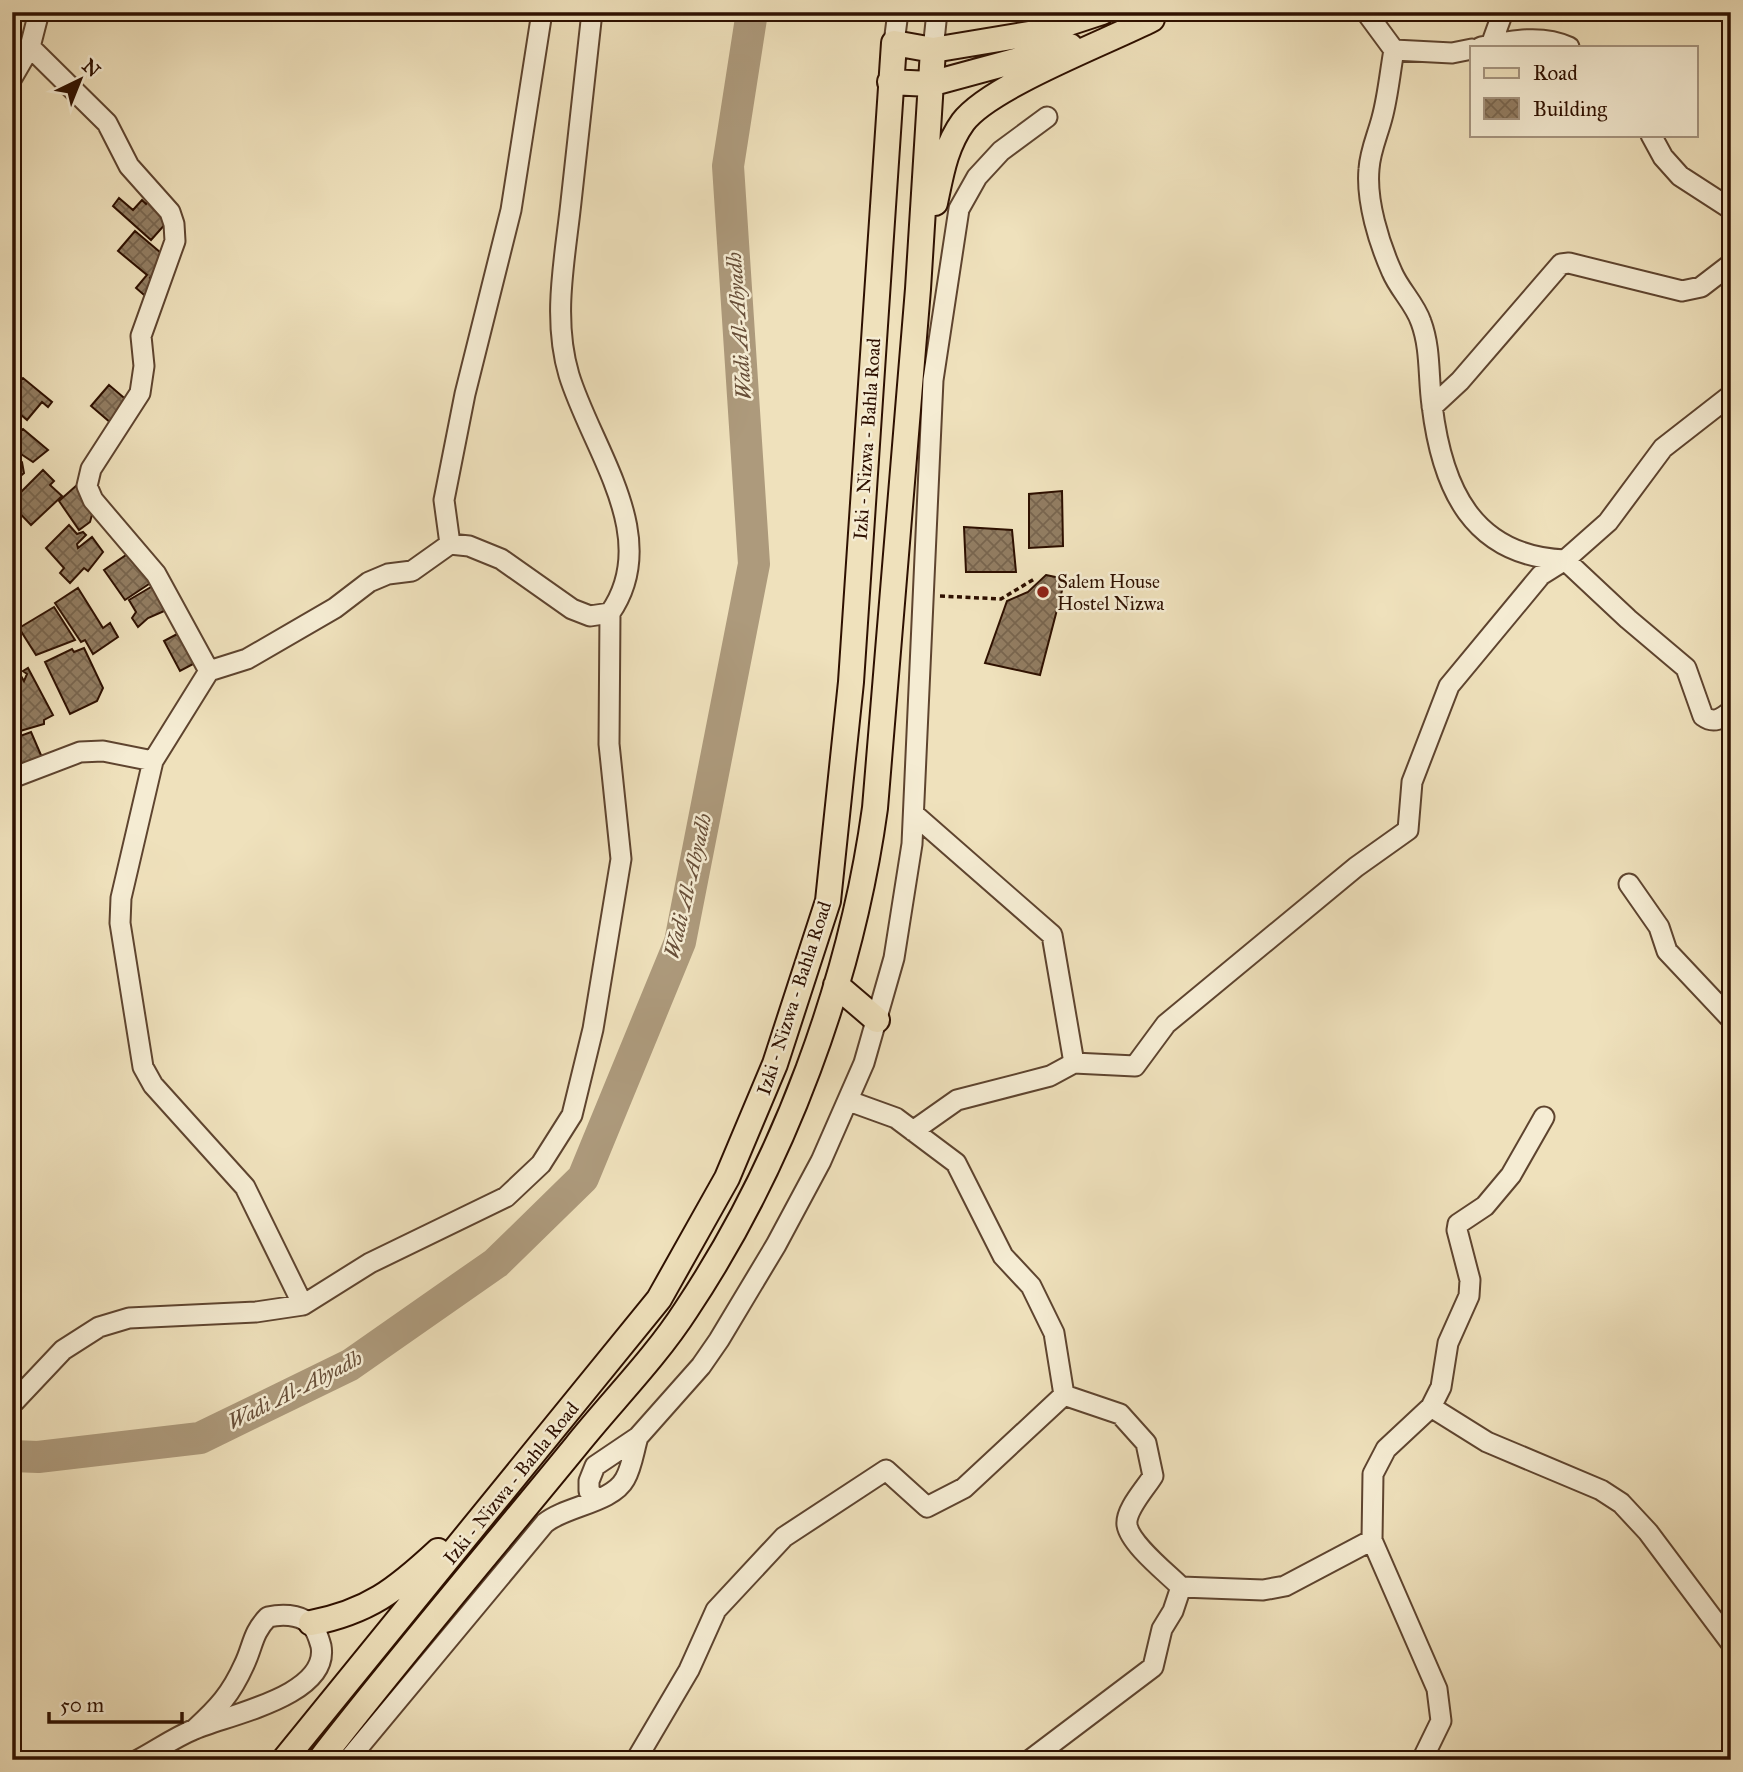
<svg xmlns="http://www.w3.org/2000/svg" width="1743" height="1772" font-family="'IM FELL Great Primer',serif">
  <defs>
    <pattern id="building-cross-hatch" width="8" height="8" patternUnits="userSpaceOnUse" patternTransform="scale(1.75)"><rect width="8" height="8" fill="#927d62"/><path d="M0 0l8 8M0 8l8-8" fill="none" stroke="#78654e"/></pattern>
  </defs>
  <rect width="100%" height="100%" fill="#efe1bc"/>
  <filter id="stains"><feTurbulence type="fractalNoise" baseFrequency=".00286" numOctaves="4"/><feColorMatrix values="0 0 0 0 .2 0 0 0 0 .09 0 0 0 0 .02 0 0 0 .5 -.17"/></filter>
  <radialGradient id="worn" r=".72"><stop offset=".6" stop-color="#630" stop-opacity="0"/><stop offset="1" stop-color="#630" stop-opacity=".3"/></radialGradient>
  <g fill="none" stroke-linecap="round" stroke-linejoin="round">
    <path stroke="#ad9a7c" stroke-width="32" d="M 12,1456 L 38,1457 L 200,1438 L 350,1365 L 496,1263 L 583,1178 L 680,942 L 754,564 L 728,166 L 752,12"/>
  </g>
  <path fill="url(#building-cross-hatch)" stroke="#2e1000" stroke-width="2" d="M 119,198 L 133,210 L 142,200 L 146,204 L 149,200 L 168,221 L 151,240 L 113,206 Z
    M 135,231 L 167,258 L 150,278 L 156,283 L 151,301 L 136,288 L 147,275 L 118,251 Z
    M 12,376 L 19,382 L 23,378 L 52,402 L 48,407 L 42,402 L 27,420 L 12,407 Z
    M 109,385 L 129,402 L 111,423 L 91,406 Z
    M 12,423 L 19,432 L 23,429 L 48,450 L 33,462 L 12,448 Z
    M 12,456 L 22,462 L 24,473 L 12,483 Z
    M 43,470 L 54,481 L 50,485 L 62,496 L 31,525 L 12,505 L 12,501 Z
    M 77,485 L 93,511 L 90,522 L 79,530 L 59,501 Z
    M 1062,491 L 1063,546 L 1029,548 L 1029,494 Z
    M 69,525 L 77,534 L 83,532 L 86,535 L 77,544 L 78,548 L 92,537 L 103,552 L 88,571 L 84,568 L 70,583 L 60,573 L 64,568 L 46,548 Z
    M 964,527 L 1012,530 L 1016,572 L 966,572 Z
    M 132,551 L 152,582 L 125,600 L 104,570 Z
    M 1046,575 L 1065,579 L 1040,675 L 985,663 L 1007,601 L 1028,592 Z
    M 156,584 L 171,608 L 148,618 L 138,627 L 132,618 L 136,612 L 129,600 Z
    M 78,588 L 103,628 L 110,623 L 118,637 L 93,654 L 85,640 L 81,642 L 55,603 Z
    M 54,607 L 75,640 L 36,655 L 19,628 Z
    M 181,632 L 195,663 L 180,671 L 164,641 Z
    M 84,648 L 103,688 L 97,701 L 70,714 L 45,662 L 72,649 L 74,652 Z
    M 28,668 L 53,715 L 44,720 L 44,724 L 20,731 L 12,714 L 12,674 L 18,671 L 24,681 L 27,674 L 23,671 Z
    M 31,732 L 44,762 L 12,776 L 12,749 L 16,746 L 12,739 Z"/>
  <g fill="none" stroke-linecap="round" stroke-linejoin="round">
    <g stroke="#5e442f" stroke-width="23">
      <path id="minor" d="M 1366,12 L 1394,50 L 1452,53 L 1472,49
        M 894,43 L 898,12
        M 1491,45 L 1503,12
        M 30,47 L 107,123 L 129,166 L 170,212 L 174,224 L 175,241 L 141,336 L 144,366 L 140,393 L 91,469 L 87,486 L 93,500 L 156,574 L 209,671
        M 1481,47 C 1510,41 1541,34 1569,47
        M 933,50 L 937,12
        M 1394,50 C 1390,72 1388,96 1382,118 C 1378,134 1370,151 1369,169 C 1366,201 1379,243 1392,272 C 1399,289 1415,304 1421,322 C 1431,349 1428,377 1432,405 C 1442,488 1472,556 1565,560 L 1628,619 L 1686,668 L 1703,716 C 1714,724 1721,719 1731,711
        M 12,78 L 30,47 L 39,12
        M 1651,135 L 1663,157 L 1680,176 L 1731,209
        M 1432,407 L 1460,381 L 1561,264 L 1569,263 L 1682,291 L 1701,287 L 1731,264
        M 450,544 L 469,546 L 501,559 L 572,609 L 590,616 L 610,613 C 663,537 592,450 569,375 C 552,318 565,259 571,202 C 578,139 585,75 592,12
        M 12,778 L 80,752 L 103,751 L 153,761
        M 915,815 L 1052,935 L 1074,1063
        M 1629,884 L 1659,927 L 1667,951 L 1731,1019
        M 913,1131 L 957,1100 L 1050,1076 L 1074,1063 L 1135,1066 L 1166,1024 L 1356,867 L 1408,830 L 1412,782 L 1449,686 L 1541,575 L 1565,560 L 1608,522 L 1663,448 L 1731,395
        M 303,1305 L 245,1187 L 153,1085 L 143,1067 L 120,923 L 121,898 L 153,761 L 209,671 L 247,659 L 335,608 L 369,582 L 388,574 L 412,571 L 450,544 L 444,500 L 465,394 L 511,210 L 542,12
        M 1064,1395 L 1120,1414 L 1146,1443 L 1153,1476 C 1145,1489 1125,1510 1127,1525 C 1130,1544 1167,1573 1181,1587 L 1263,1590 L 1285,1586 L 1372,1540 L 1437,1689 L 1441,1721 L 1422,1760
        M 12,1404 L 63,1350 L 99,1327 L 129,1318 L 256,1312 L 303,1305 L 370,1263 L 506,1197 L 541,1164 L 572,1115 L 593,1029 L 621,859 L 609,744 L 610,613
        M 1431,1407 L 1487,1442 L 1601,1490 L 1621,1503 L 1648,1532 L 1731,1643
        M 596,1498 L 589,1491 L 589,1481 L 595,1466 L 638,1437 L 701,1366 L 719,1340 L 776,1245 L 821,1161 L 864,1063 L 894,958 L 912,844 L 933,380 L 959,209 L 977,177 L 1001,151 L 1047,117
        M 1372,1540 L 1373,1474 L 1386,1449 L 1431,1407 L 1441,1387 L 1448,1343 L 1469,1296 L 1470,1280 L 1457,1230 L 1458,1224 L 1485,1206 L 1511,1175 L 1544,1117
        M 138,1760 C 157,1750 175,1737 195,1729 C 227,1715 330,1696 321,1646 C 319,1639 316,1628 309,1623 C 298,1614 281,1614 268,1617 C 252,1633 253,1647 244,1665 C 231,1694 218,1708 195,1729
        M 348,1760 L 545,1523 C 566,1506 612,1503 625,1479 C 632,1467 634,1450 638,1437
        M 636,1760 L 689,1670 L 716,1610 L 784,1537 L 886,1470 L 927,1507 L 964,1488 L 1064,1395 L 1054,1333 L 1031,1286 L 1003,1256 L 956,1163 L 896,1118 L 849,1101
        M 1030,1760 L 1153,1667 L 1162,1629 L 1173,1611 L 1181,1587"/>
    </g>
    <g stroke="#2e1000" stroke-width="28">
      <path id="major" d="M 890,82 L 930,84 L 1070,46
        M 935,203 C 941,175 945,147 963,122 C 990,86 1107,42 1152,19
        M 836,985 L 877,1020
        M 311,1623 C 368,1612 396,1590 438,1551
        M 284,1760 L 659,1299 L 727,1178 L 775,1064 L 828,901 L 851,682 L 894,43 L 933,50 L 1041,32 L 1102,12
        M 320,1760 C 403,1653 491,1550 576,1446 C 612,1401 655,1358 686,1310 C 784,1163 851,982 875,808 L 918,289 L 933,50"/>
    </g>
    <path stroke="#2e1000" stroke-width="3.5" stroke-dasharray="5 3.5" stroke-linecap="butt" d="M 940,596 L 1001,599 L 1036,578"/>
    <use href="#minor" stroke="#f5ecd3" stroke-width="19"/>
    <use href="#major" stroke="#efe1bc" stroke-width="24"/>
  </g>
  <circle fill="#8f2418" stroke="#f5ecd3" stroke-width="2.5" cx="1043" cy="592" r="7"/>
  <g text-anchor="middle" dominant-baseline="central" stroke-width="5" stroke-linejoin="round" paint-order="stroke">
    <g font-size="19" fill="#2e1000" stroke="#f5ecd3">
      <text transform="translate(867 439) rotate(-86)">Izki - Nizwa - Bahla Road</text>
      <text transform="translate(794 998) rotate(-72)">Izki - Nizwa - Bahla Road</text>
      <text transform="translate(511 1483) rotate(-51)">Izki - Nizwa - Bahla Road</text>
    </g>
    <g font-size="19" fill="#2e1000" stroke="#f5ecd3" text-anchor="start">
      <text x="1057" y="581">Salem House<tspan x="1057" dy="22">Hostel Nizwa</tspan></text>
    </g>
    <g font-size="21" font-style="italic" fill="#674e38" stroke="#f5ecd3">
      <text transform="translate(739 326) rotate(-94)">Wadi Al-Abyadh</text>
      <text transform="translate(688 886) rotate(-77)">Wadi Al-Abyadh</text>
      <text transform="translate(295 1390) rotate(-27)">Wadi Al-Abyadh</text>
    </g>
  </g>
  <rect width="1743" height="1772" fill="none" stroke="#efe1bc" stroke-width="42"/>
  <rect x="14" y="14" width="1715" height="1744" fill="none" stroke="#2e1000" stroke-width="3.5"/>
  <rect x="21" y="21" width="1701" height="1730" fill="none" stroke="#2e1000" stroke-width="2"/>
  <rect x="1470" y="46" width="228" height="91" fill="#f5ecd3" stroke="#a5947f" stroke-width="2"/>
  <rect x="1484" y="68" width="35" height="10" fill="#efe1bc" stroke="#a5947f" stroke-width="2"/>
  <text x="1533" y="80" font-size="21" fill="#2e1000">Road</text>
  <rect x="1484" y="98" width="35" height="21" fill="url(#building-cross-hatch)" stroke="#a5947f" stroke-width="2"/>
  <text x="1533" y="116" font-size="21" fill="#2e1000">Building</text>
  <g transform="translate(80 80) rotate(43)" stroke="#f5ecd3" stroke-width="5" paint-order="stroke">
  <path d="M0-5L12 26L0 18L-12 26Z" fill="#2e1000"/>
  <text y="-10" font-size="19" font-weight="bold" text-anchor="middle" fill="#2e1000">N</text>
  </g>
  <path d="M49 1712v10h133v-10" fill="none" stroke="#2e1000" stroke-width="3.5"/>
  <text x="60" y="1712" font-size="21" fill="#2e1000" stroke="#f5ecd3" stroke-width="5" paint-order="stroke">50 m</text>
  <rect width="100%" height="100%" filter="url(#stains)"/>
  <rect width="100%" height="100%" fill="url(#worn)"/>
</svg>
